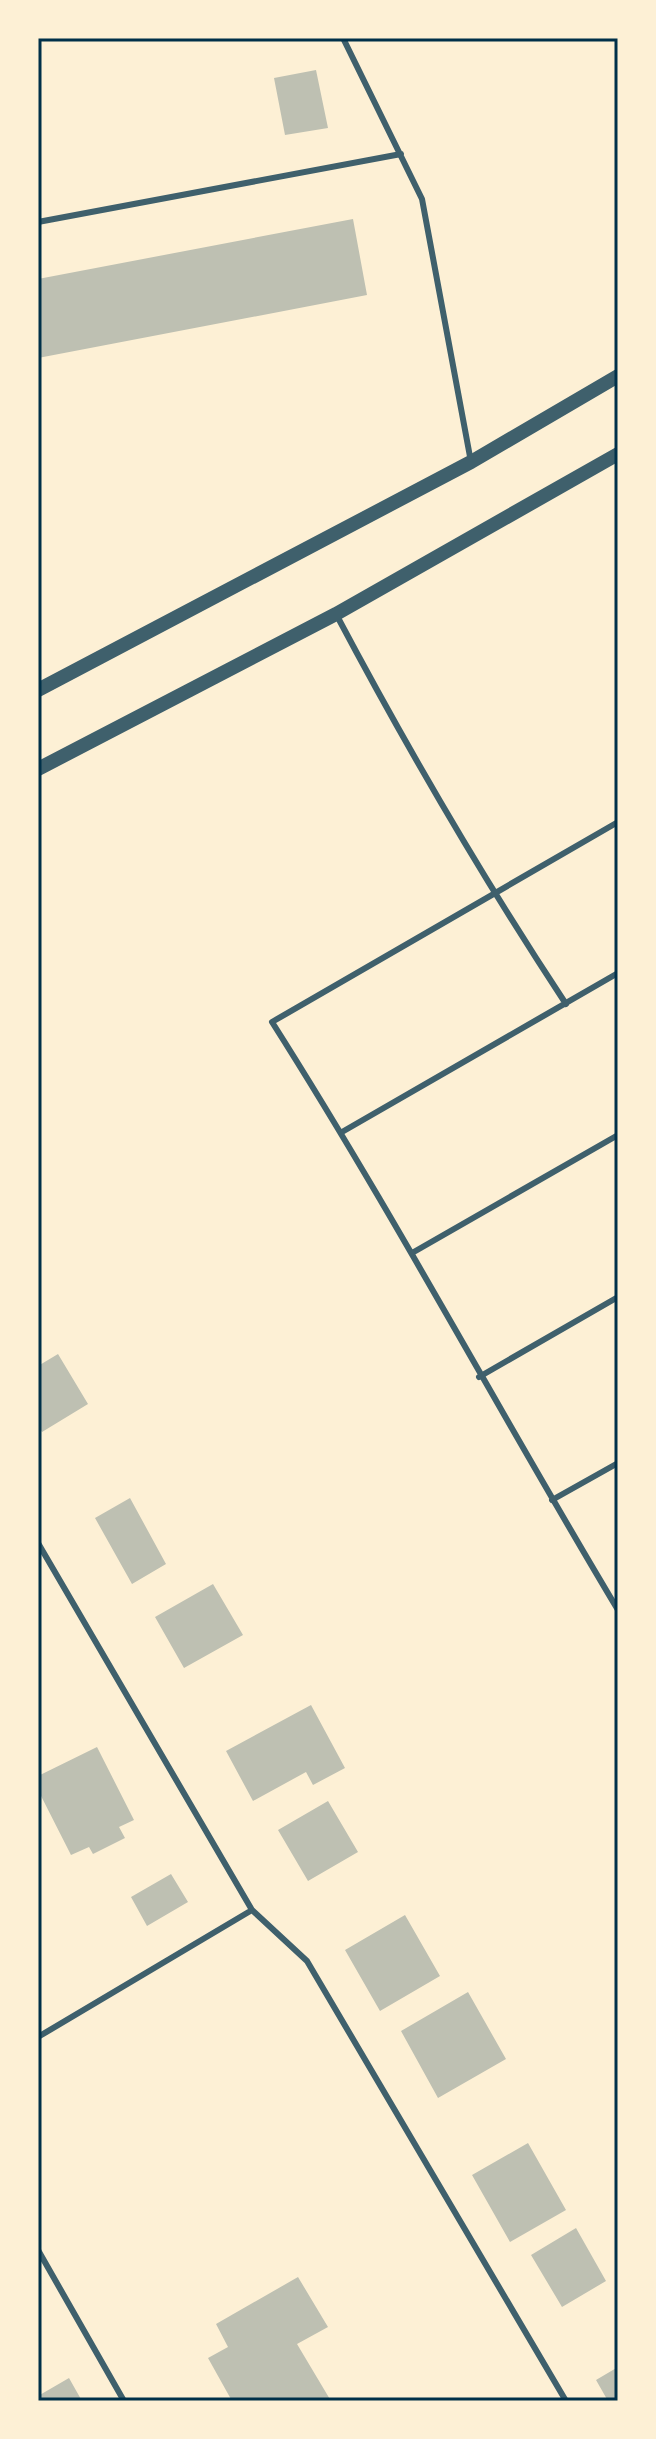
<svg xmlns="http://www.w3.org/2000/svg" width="656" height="2439" font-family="'Noto Sans',sans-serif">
  <rect width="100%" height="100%" fill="#fdf0d5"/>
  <path fill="#bec0b2" d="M 316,70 L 328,128 L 285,135 L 274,78 Z
    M 353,219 L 367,295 L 38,358 L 38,279 Z
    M 58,1354 L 88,1404 L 42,1432 L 38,1426 L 38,1366 Z
    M 130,1498 L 166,1564 L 132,1584 L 95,1518 Z
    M 213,1584 L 243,1635 L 184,1668 L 155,1617 Z
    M 311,1705 L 345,1768 L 313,1785 L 306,1772 L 253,1801 L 226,1751 Z
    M 97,1747 L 134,1820 L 119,1827 L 125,1838 L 93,1854 L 89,1847 L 71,1855 L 38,1790 L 38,1776 Z
    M 328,1801 L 358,1852 L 308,1881 L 278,1830 Z
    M 171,1874 L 188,1902 L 147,1926 L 131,1897 Z
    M 405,1915 L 440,1976 L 380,2011 L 345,1950 Z
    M 468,1992 L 506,2059 L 438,2098 L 401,2031 Z
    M 528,2143 L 566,2210 L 510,2242 L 472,2175 Z
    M 576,2228 L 606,2281 L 562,2307 L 531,2255 Z
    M 298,2277 L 328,2327 L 297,2344 L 331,2401 L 232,2401 L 208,2358 L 228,2347 L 216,2324 Z
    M 618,2367 L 618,2401 L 608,2401 L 596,2380 Z
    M 69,2378 L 82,2401 L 38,2401 L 38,2396 Z"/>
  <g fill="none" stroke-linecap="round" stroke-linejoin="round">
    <path stroke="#3f606c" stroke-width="6" d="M 343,38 L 422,199 L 471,462
      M 38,222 L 401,154
      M 336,614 C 407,748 482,877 566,1004
      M 618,822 L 272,1022 C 394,1214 501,1415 618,1610
      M 342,1132 L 618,973
      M 412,1253 L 618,1135
      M 479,1377 L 618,1297
      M 552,1500 L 618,1463
      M 38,1543 L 252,1910 L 307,1961 L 566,2401
      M 38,2037 L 252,1910
      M 38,2250 L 124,2401"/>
    <path stroke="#3f606c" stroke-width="14" d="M 38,690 L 471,462 L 618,376
      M 38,769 L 336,614 L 618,454"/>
  </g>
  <rect width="656" height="2439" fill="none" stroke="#fdf0d5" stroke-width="80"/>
  <rect x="40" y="40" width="576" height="2359" fill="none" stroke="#003049" stroke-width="3"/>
</svg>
